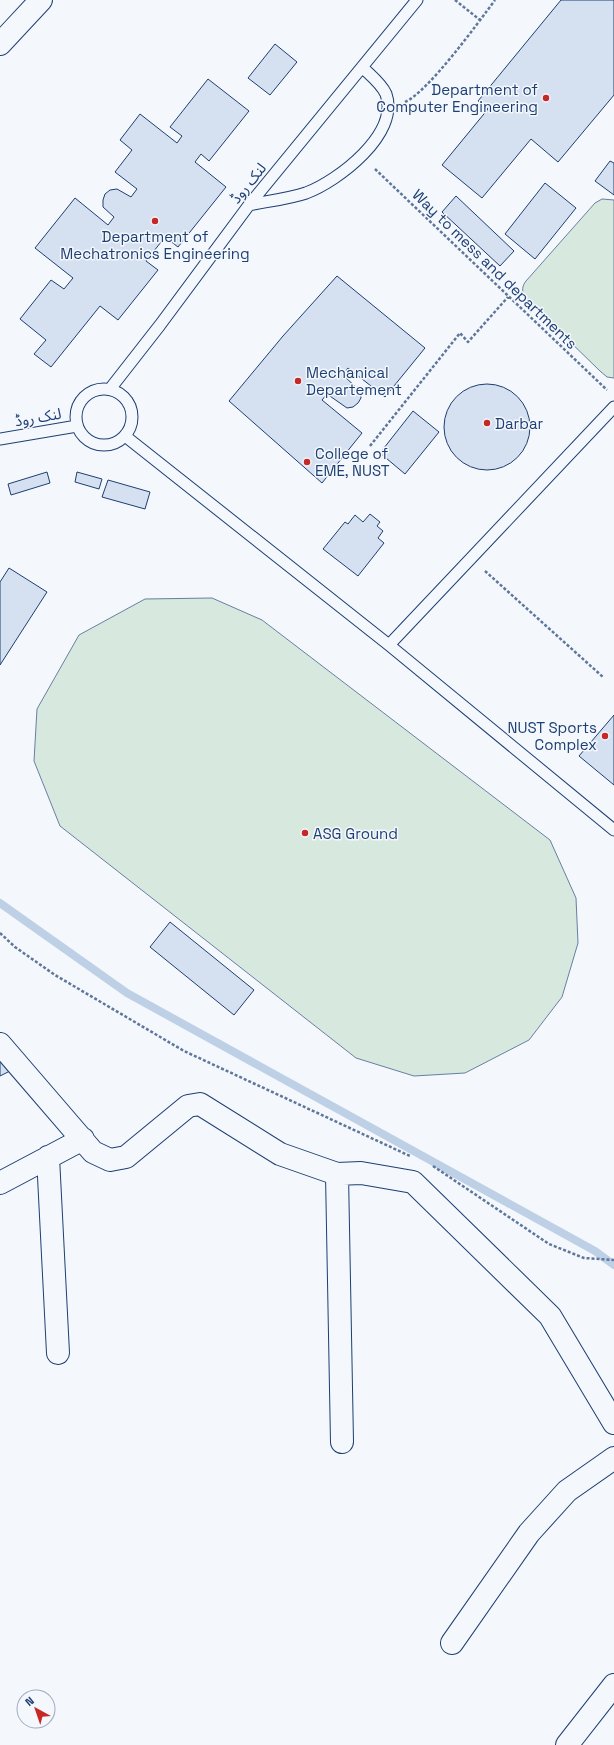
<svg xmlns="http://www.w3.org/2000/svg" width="614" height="1745" font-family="'Space Grotesk','Noto Sans Arabic',sans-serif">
  <rect width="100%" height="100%" fill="#f4f7fb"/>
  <path fill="#d7e8df" stroke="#687fa3" d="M 602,199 L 614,200 L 614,378 L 607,377 L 600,371 L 524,297 C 522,290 522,286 526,281 L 595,203 Z
    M 212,598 L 262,620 L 550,840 L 576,898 L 578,943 L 562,997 L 529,1040 L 465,1073 L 414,1076 L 356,1058 L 60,826 L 34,761 L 37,709 L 79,635 L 145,599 Z"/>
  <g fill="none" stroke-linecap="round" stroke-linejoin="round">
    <path stroke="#bed0e5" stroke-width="8" d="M 0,903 L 127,993 L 595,1251 L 614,1265"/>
  </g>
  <path fill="#d5e0f0" stroke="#1d3f73" d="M 561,0 L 614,0 L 614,95 L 558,162 L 531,139 L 482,198 L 442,165 L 488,109 L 478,101 Z
    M 275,44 L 297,62 L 270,95 L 248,78 Z
    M 208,79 L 249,111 L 209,161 L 201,154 L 195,162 L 226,187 L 178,247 L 165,237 L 146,261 L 158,270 L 118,320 L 100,306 L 51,367 L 34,354 L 46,340 L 20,319 L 51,280 L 64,289 L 73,278 L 35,248 L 75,198 L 108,225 L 114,217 L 103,207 L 103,200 L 105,194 L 110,190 L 117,189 L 131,197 L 137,189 L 115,172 L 132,150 L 120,140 L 140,114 L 177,143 L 182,136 L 170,127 Z
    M 610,161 L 614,163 L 614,195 L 595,181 Z
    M 545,183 L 576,208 L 535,259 L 505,234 Z
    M 456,196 L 514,251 L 500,266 L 442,212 Z
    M 337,276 L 425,348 L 385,397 L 348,368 L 343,375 L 360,391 L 361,398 L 358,403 L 353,407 L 347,408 L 327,394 L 322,400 L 362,433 L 322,483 L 229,401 L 283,336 Z
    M444 427a43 43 0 1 1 86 0a43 43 0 1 1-86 0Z
    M 413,411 L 439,432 L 405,474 L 380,453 Z
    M 47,472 L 50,483 L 11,495 L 8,484 Z
    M 77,472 L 102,479 L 99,489 L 75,482 Z
    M 108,480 L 150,492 L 145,509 L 102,497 Z
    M 370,514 L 380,522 L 377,526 L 383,531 L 378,538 L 384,543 L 358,576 L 323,549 L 345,522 L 348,524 L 355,515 L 363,522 Z
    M 9,568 L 47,592 L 0,665 L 0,582 Z
    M 614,715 L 614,785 L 579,756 Z
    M 170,922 L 254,990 L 234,1015 L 150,947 Z
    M 0,1057 L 12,1070 L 0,1076 Z"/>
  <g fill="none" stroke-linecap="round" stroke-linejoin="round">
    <g stroke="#1d3f73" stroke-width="13">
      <path id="lane" d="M 249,205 C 268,201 288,199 306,193 C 338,181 400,134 386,94 C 381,83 370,75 362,67
        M76 417a28 28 0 1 1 56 0a28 28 0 1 1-56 0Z
        M 110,389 L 160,325 L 249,205 L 417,0
        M 125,436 L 389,645 L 614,830
        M 0,439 L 77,426
        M 389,645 L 614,407"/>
    </g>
    <g stroke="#1d3f73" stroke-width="24">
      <path id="street" d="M 0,44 L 41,0
        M 0,1044 L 93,1152 L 110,1160 L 126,1157 L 188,1106 L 200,1104 L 280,1154 L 337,1174 L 361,1173 L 413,1182 L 550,1316 L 614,1423
        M 48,1157 L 58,1353
        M 337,1174 L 342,1442
        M 0,1183 L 83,1139
        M 452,1643 L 529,1533 L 567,1491 L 614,1458
        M 567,1745 L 614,1685"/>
    </g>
    <path stroke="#5e769c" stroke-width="2.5" stroke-dasharray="3 2" stroke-linecap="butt" d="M 455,0 L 480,20
      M 405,102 C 428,92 478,23 495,0
      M 375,169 L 607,390
      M 370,446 L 460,333 L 468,342 L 508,297
      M 485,571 L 603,677
      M 0,933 L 15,947 L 55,975 L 184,1051 L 410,1156
      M 433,1166 L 549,1244 L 584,1258 L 614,1260"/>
    <use href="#lane" stroke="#f4f7fb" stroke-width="11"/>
    <use href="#street" stroke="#f4f7fb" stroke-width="22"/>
  </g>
  <g fill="#c62828" stroke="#f4f7fb" stroke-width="1.5">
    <circle cx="546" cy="98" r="4"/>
    <circle cx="155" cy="221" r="4"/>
    <circle cx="298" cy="381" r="4"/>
    <circle cx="487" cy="423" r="4"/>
    <circle cx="307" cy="462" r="4"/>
    <circle cx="605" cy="736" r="4"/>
    <circle cx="305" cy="833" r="4"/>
  </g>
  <g text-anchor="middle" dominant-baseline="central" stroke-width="3" stroke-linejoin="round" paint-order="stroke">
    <g font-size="15" fill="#1d3f73" stroke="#f4f7fb" text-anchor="start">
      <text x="538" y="89" text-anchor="end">Department of<tspan x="538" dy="17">Computer Engineering</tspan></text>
      <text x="155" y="236" text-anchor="middle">Department of<tspan x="155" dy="17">Mechatronics Engineering</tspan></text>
      <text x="306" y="372">Mechanical<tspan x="306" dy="17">Departement</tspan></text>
      <text x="495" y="423">Darbar</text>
      <text x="315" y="453">College of<tspan x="315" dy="17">EME, NUST</tspan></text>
      <text x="597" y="727" text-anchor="end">NUST Sports<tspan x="597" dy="17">Complex</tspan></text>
      <text x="313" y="833">ASG Ground</text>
    </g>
    <g font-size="15" fill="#1d3f73" stroke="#f4f7fb">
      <text transform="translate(248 183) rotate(-51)">لنک روڈ</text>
      <text transform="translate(495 269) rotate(44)">Way to mess and departments</text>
      <text transform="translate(38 417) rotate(-10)">لنک روڈ</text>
    </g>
  </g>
  <g transform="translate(36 1709) rotate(320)"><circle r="19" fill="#f4f7fb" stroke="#9eadc5"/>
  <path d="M0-3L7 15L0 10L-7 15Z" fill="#c62828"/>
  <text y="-6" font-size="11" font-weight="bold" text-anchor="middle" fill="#1d3f73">N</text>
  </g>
</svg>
